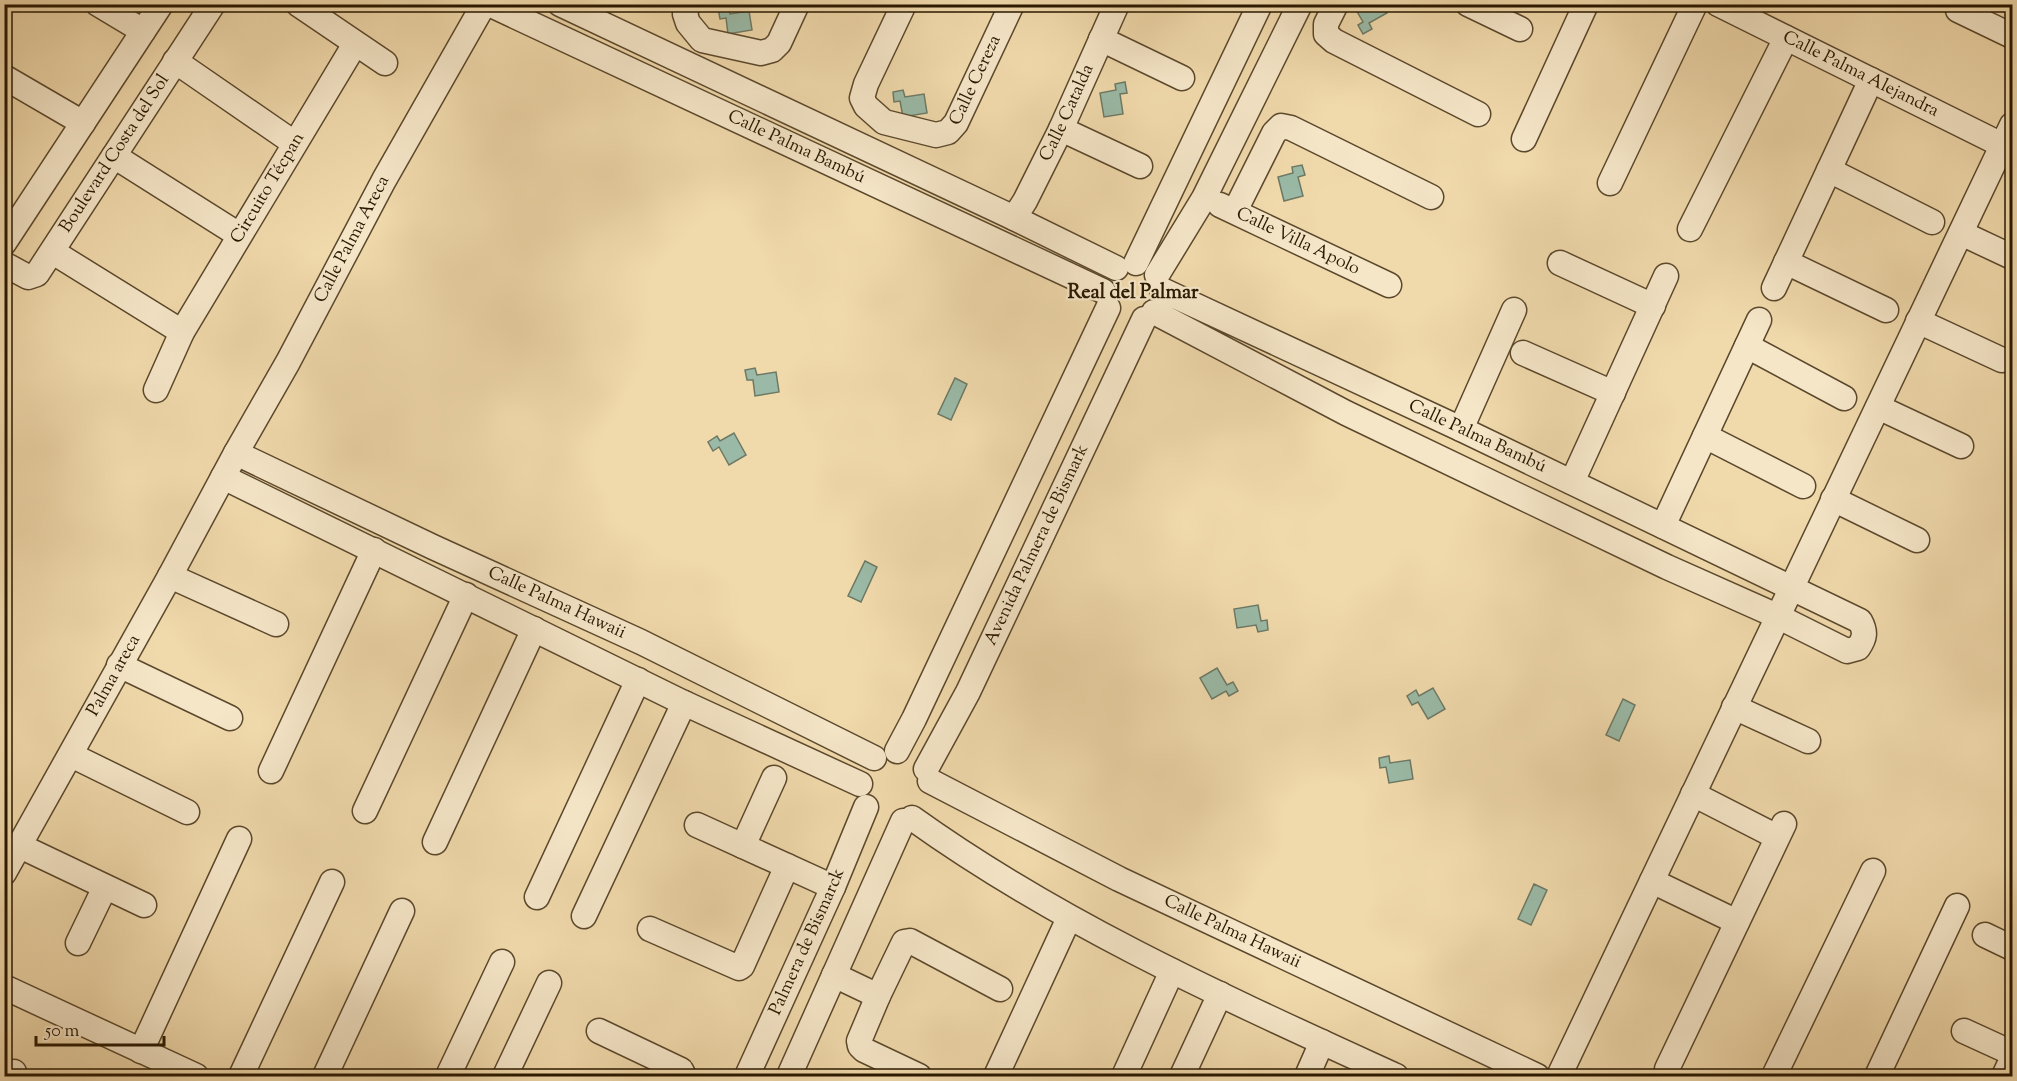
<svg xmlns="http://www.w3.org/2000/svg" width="2017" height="1081" font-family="'Sorts Mill Goudy',serif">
  <rect width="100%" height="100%" fill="#f0d9ab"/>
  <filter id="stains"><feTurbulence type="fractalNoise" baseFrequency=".00333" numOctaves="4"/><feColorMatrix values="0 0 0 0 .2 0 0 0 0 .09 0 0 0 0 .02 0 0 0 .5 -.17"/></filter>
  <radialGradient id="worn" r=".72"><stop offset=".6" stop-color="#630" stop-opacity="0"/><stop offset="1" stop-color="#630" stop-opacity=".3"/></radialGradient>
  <path fill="#9abaa7" stroke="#6d7965" stroke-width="1.5" d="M 1361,5 L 1382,5 L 1387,13 L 1369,23 L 1372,29 L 1363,34 L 1358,25 L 1363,22 L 1355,8 Z
    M 729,7 L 730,14 L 749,11 L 752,30 L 728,34 L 726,18 L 720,19 L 718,8 Z
    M 1125,82 L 1127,93 L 1120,94 L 1123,114 L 1104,117 L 1100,93 L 1116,90 L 1115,84 Z
    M 903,90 L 905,97 L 924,94 L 927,113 L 903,117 L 900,101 L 894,102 L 893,92 Z
    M 1302,165 L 1305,175 L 1298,177 L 1303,196 L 1284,201 L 1278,177 L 1293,173 L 1292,167 Z
    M 755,368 L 757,375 L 776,372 L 779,392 L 755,396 L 753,380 L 747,380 L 745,370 Z
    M 955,378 L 967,384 L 951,420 L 938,414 Z
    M 734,433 L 746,455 L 729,465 L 719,447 L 713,451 L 708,442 L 717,436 L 720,441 Z
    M 865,561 L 877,567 L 861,602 L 848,596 Z
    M 1258,605 L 1261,621 L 1267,620 L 1268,630 L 1258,632 L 1256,625 L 1237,628 L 1234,609 Z
    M 1217,668 L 1227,685 L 1233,682 L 1238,691 L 1229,696 L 1226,691 L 1212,699 L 1200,678 Z
    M 1433,688 L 1445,709 L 1428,719 L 1418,702 L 1412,705 L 1407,696 L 1416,690 L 1419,696 Z
    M 1623,699 L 1635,705 L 1619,741 L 1606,735 Z
    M 1389,756 L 1390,763 L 1410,760 L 1413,779 L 1389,783 L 1386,767 L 1380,768 L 1379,758 Z
    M 1534,884 L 1547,890 L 1531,925 L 1518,919 Z"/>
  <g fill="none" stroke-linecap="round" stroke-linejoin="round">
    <g stroke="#5b482c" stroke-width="27">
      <g id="minor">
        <path d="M 98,4 L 143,31"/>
        <path d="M 298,4 L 385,63"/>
        <path id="s1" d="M 489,4 L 1103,291"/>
        <path d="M 560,4 L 1014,218 L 1116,268"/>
        <path d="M 688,4 L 685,14 L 688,23 L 702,40 L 761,53 L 772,50 L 779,43 L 797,4"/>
        <path id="s2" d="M 904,4 L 866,84 L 862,98 L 866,106 L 884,122 L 936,135 L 948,132 L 956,123 L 1012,4"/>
        <path d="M 1336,4 L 1326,24 L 1326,34 L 1334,41 L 1478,114"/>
        <path d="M 1468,4 L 1520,29"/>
        <path id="s3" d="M 1718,4 L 2012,150"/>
        <path d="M 1958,10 L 2012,36"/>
        <path d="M 1101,39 L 1182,78"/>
        <path d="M 175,61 L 294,143"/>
        <path d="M 4,77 L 83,123"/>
        <path d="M 1061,129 L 1140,166"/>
        <path d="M 1524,139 L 1586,4"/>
        <path d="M 114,156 L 239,235"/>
        <path d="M 1829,170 L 1932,222"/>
        <path d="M 1610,183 L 1695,4"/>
        <path id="s4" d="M 1220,205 L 1389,285"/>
        <path d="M 1235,211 L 1274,133 L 1281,126 L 1291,128 L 1431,197"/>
        <path id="s5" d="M 1014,218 L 1025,201 L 1061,129 L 1117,4"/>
        <path d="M 1690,229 L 1786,38"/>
        <path d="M 1961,233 L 2012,257"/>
        <path d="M 4,243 L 161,4"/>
        <path d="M 53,252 L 182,332"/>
        <path d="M 1786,262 L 1886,310"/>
        <path d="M 1136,263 L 1260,4"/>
        <path d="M 1560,263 L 1653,306"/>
        <path id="s6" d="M 4,264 L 28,277 L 37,274 L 213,4"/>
        <path d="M 1157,275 L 1204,198 L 1300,4"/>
        <path d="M 1774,288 L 1871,80"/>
        <path d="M 1154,312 L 1346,413 L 1667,567 L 1777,616 L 1847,651 L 1858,648 C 1865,638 1866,632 1860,621 L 1461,429 L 1162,290"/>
        <path d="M 1918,321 L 2002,360"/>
        <path d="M 1747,346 L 1844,398"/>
        <path d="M 1523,353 L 1613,393"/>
        <path id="s7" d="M 156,390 L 182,332 L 355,44"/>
        <path d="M 1878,407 L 1961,446"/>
        <path d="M 1461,429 L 1514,310"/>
        <path d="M 1705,436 L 1803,486"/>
        <path id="s8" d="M 236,453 L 433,547 L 641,642 L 874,758"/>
        <path d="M 223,477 L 684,703 L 860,784"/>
        <path d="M 1572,482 L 1666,276"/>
        <path d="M 1833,499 L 1917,540"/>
        <path d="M 1663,526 L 1759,320"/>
        <path d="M 170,576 L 276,624"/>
        <path d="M 119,665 L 230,718"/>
        <path d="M 1734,707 L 1808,741"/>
        <path d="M 897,751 L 914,719 L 1108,308"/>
        <path d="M 71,755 L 187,812"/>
        <path id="s9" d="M 926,769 L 968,692 L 1144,319"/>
        <path d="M 271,771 L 374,550"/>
        <path id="s10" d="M 930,781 L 1119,879 L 1537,1076"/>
        <path d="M 1693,794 L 1777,837"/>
        <path d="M 365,811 L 466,595"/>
        <path d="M 912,818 C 1061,925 1230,1000 1396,1076"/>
        <path d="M 697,825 L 833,887"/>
        <path d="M 435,842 L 534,629"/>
        <path d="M 20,846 L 144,905"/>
        <path d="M 743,846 L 774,778"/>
        <path id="s11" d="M 4,873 L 170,576 L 236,453 L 288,362 L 384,180 L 484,4"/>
        <path d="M 1652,881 L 1737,922"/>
        <path d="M 537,897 L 638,680"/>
        <path d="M 584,916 L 684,703"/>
        <path d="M 650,929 L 739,968 L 742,966 L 787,866"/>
        <path d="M 1985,935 L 2012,948"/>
        <path d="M 78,943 L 105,887"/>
        <path d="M 834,975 L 878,996"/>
        <path d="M 4,987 L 196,1076"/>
        <path d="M 599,1031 L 681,1070 L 684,1076"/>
        <path d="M 1964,1031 L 2012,1053"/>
        <path d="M 141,1051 L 239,839"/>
        <path d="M 1667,1069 L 1784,824"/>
        <path d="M 12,1076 L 14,1072"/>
        <path d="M 241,1076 L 332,882"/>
        <path d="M 325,1076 L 402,911"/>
        <path d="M 448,1076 L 502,962"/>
        <path d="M 505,1076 L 549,983"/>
        <path id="s12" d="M 747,1076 L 833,887 L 866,807"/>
        <path d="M 789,1076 L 903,821"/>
        <path d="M 919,1076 L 864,1050 L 860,1046 L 859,1041 L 878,996 L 904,942 L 910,941 L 1000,989"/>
        <path d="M 996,1076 L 1069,918"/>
        <path d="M 1124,1076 L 1172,971"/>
        <path d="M 1182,1076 L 1220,994"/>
        <path d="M 1307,1076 L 1322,1042"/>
        <path d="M 1559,1076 L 2012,125"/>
        <path d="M 1774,1076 L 1873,871"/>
        <path d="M 1877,1076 L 1957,906"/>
        <path d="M 2004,1076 L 2012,1059"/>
      </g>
    </g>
    <use href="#minor" stroke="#f5e6c8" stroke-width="24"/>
  </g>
  <g text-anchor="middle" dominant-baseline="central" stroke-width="4.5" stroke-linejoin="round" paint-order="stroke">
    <g font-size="18" fill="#291801" stroke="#f5e6c8">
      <text stroke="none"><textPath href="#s3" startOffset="159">Calle Palma Alejandra</textPath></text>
      <text stroke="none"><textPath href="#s2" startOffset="261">Calle Cereza</textPath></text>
      <text stroke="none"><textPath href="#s5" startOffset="118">Calle Catalda</textPath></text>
      <text stroke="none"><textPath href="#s1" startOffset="339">Calle Palma Bambú</textPath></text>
      <text stroke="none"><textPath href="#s6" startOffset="180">Boulevard Costa del Sol</textPath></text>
      <text stroke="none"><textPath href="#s7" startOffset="231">Circuito Técpan</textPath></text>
      <text stroke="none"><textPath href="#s11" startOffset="723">Calle Palma Areca</textPath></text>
      <text stroke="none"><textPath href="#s4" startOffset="86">Calle Villa Apolo</textPath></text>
      <text transform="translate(1477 437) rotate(25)">Calle Palma Bambú</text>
      <text stroke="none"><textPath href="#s9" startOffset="250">Avenida Palmera de Bismark</textPath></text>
      <text stroke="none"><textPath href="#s8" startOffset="354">Calle Palma Hawaii</textPath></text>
      <text stroke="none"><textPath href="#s11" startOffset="226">Palma areca</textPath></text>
      <text stroke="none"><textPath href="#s10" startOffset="338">Calle Palma Hawaii</textPath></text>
      <text stroke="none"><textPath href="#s12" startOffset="147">Palmera de Bismarck</textPath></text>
    </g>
    <g font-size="20" font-weight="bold" fill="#291801" stroke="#f5e6c8">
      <text x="1133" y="293">Real del Palmar</text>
    </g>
  </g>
  <rect width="2017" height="1081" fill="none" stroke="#f0d9ab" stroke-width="24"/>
  <rect x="6" y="6" width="2005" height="1069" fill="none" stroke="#291801" stroke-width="3"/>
  <rect x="12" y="12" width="1993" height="1057" fill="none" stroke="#291801" stroke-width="1.5"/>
  <path d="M36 1036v9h128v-9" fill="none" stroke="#291801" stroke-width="3"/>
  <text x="45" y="1036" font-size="18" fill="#291801" stroke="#f5e6c8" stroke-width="4.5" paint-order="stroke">50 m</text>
  <rect width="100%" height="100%" filter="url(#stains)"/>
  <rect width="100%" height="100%" fill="url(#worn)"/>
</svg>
